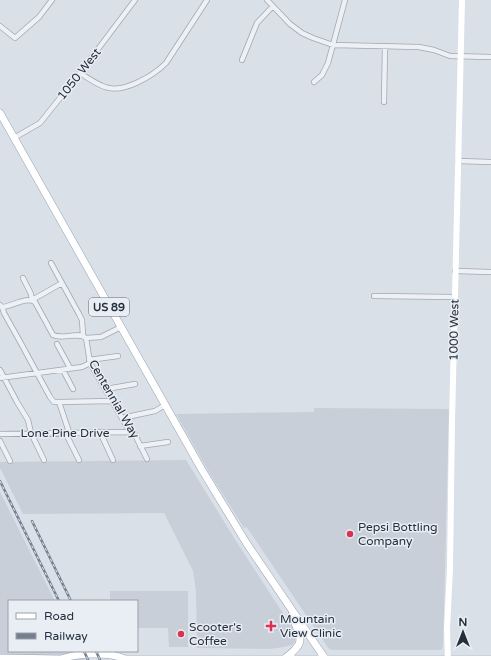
<svg xmlns="http://www.w3.org/2000/svg" width="491" height="660" font-family="'Varela Round',sans-serif">
  <rect width="100%" height="100%" fill="#dae0e7"/>
  <path fill="#c8cfd9" d="M 314,408 L 449,409 L 444,612 L 443,646 L 441,650 L 332,650 L 329,649 L 248,529 L 246,527 L 244,528 L 210,474 L 176,414 L 314,412 Z
    M 186,460 L 236,541 L 292,627 L 296,638 L 294,643 L 292,645 L 284,647 L 269,649 L 197,648 L 196,591 L 193,571 L 164,513 L 23,514 L 0,468 L 0,462 Z
    M 0,492 L 55,601 L 9,601 L 9,651 L 80,651 L 84,660 L 0,660 Z
    M 110,591 L 188,591 L 188,647 L 169,647 L 168,628 L 137,628 L 137,601 L 110,601 Z"/>
  <g fill="none" stroke-linecap="round" stroke-linejoin="round">
    <g stroke="#a0a7b1" stroke-width="6">
      <path id="street" d="M 267,0 L 290,24 L 302,33 L 313,38 L 333,45 L 419,47 L 434,50 L 450,56 L 491,57
        M 0,26 L 15,38 L 39,17 L 52,0
        M 242,60 L 257,23 L 272,7
        M 80,73 C 88,78 96,84 105,87 C 123,94 153,76 166,63 L 207,0
        M 314,82 L 322,75 L 328,63 L 345,0
        M 384,102 L 385,46
        M 14,138 L 40,123 L 80,73 L 135,0
        M 458,161 L 491,162
        M 51,263 L 79,314 L 82,320 L 83,335
        M 455,271 L 491,272
        M 23,278 L 31,294 L 32,300 L 62,283
        M 374,296 L 455,297
        M 0,305 L 2,307 C 12,307 25,296 35,302 L 53,335 C 63,340 78,331 86,338 L 101,337 L 121,327
        M 2,307 L 4,313 L 23,347
        M 86,338 L 90,363 L 130,432 L 134,433 L 147,459
        M 57,344 L 70,368
        M 24,349 L 50,397 L 54,402 L 59,402 L 69,432
        M 89,360 L 118,356
        M 0,370 L 17,402 L 28,420 L 31,433 L 44,460
        M 63,370 L 73,389
        M 0,378 L 82,367 L 90,363
        M 106,389 L 135,384
        M 59,402 L 112,401
        M 122,418 L 155,411 L 165,405
        M 65,432 L 79,460
        M 100,432 L 113,460
        M 0,434 L 130,432
        M 0,441 L 10,461
        M 140,446 L 168,442"/>
    </g>
    <g stroke="#99a4b3" stroke-width="8">
      <path id="primary" d="M 0,113 L 202,470 L 247,544 L 326,660
        M 0,658 L 61,659 L 66,660
        M 61,659 C 78,653 109,652 125,659
        M 284,659 C 308,641 300,639 292,615
        M 121,660 L 125,659 L 491,659"/>
    </g>
    <use href="#street" stroke="#edf0f5" stroke-width="4.5"/>
    <path stroke="#fff" stroke-width="6" d="M 448,660 L 447,629 L 450,568 L 452,422 L 462,0"/>
    <use href="#primary" stroke="#fff" stroke-width="7"/>
    <g stroke="#737f91" stroke-width="2.5">
      <path id="rail" d="M 0,481 L 59,601
        M 32,521 L 71,601
        M 84,651 L 88,660
        M 96,651 L 100,660"/>
    </g>
    <use href="#rail" stroke="#e9eef4" stroke-width="1" stroke-dasharray="3" stroke-linecap="butt"/>
  </g>
  <g fill="#d93252" stroke="#e9eef4" stroke-width="1.5">
    <circle cx="350" cy="534" r="4"/>
    <path d="M269 620h4v4h4v4h-4v4h-4v-4h-4v-4h4z"/>
    <circle cx="181" cy="634" r="4"/>
  </g>
  <g text-anchor="middle" dominant-baseline="central" stroke-width="3" stroke-linejoin="round" paint-order="stroke">
    <rect fill="#e9eef4" stroke="#5f6874" stroke-width="1" x="89" y="298" width="40" height="18" rx="3"/>
    <g font-size="11" font-weight="bold" fill="#242e3d">
      <text x="109" y="307">US 89</text>
    </g>
    <g font-size="12" fill="#242e3d" stroke="#e9eef4">
      <text transform="translate(79 74) rotate(-52)">1050 West</text>
      <text transform="translate(454 330) rotate(-89)">1000 West</text>
      <text transform="translate(114 399) rotate(60)">Centennial Way</text>
      <text x="65" y="433">Lone Pine Drive</text>
    </g>
    <g font-size="12" fill="#242e3d" stroke="#e9eef4" text-anchor="start">
      <text x="358" y="527">Pepsi Bottling<tspan x="358" dy="14">Company</tspan></text>
      <text x="280" y="619">Mountain<tspan x="280" dy="14">View Clinic</tspan></text>
      <text x="189" y="627">Scooter's<tspan x="189" dy="14">Coffee</tspan></text>
    </g>
  </g>
  <rect x="8" y="600" width="130" height="52" fill="#e9eef4" stroke="#9aa1ab"/>
  <rect x="16" y="613" width="20" height="6" fill="#ffffff" stroke="#9aa1ab"/>
  <text x="44" y="620" font-size="12" fill="#242e3d">Road</text>
  <rect x="16" y="633" width="20" height="6" fill="#737f91" stroke="#9aa1ab"/>
  <text x="44" y="640" font-size="12" fill="#242e3d">Railway</text>
  <g transform="translate(463 632)" stroke="#e9eef4" stroke-width="3" paint-order="stroke">
  <path d="M0-3L7 15L0 10L-7 15Z" fill="#242e3d"/>
  <text y="-6" font-size="11" font-weight="bold" text-anchor="middle" fill="#242e3d">N</text>
  </g>
</svg>
